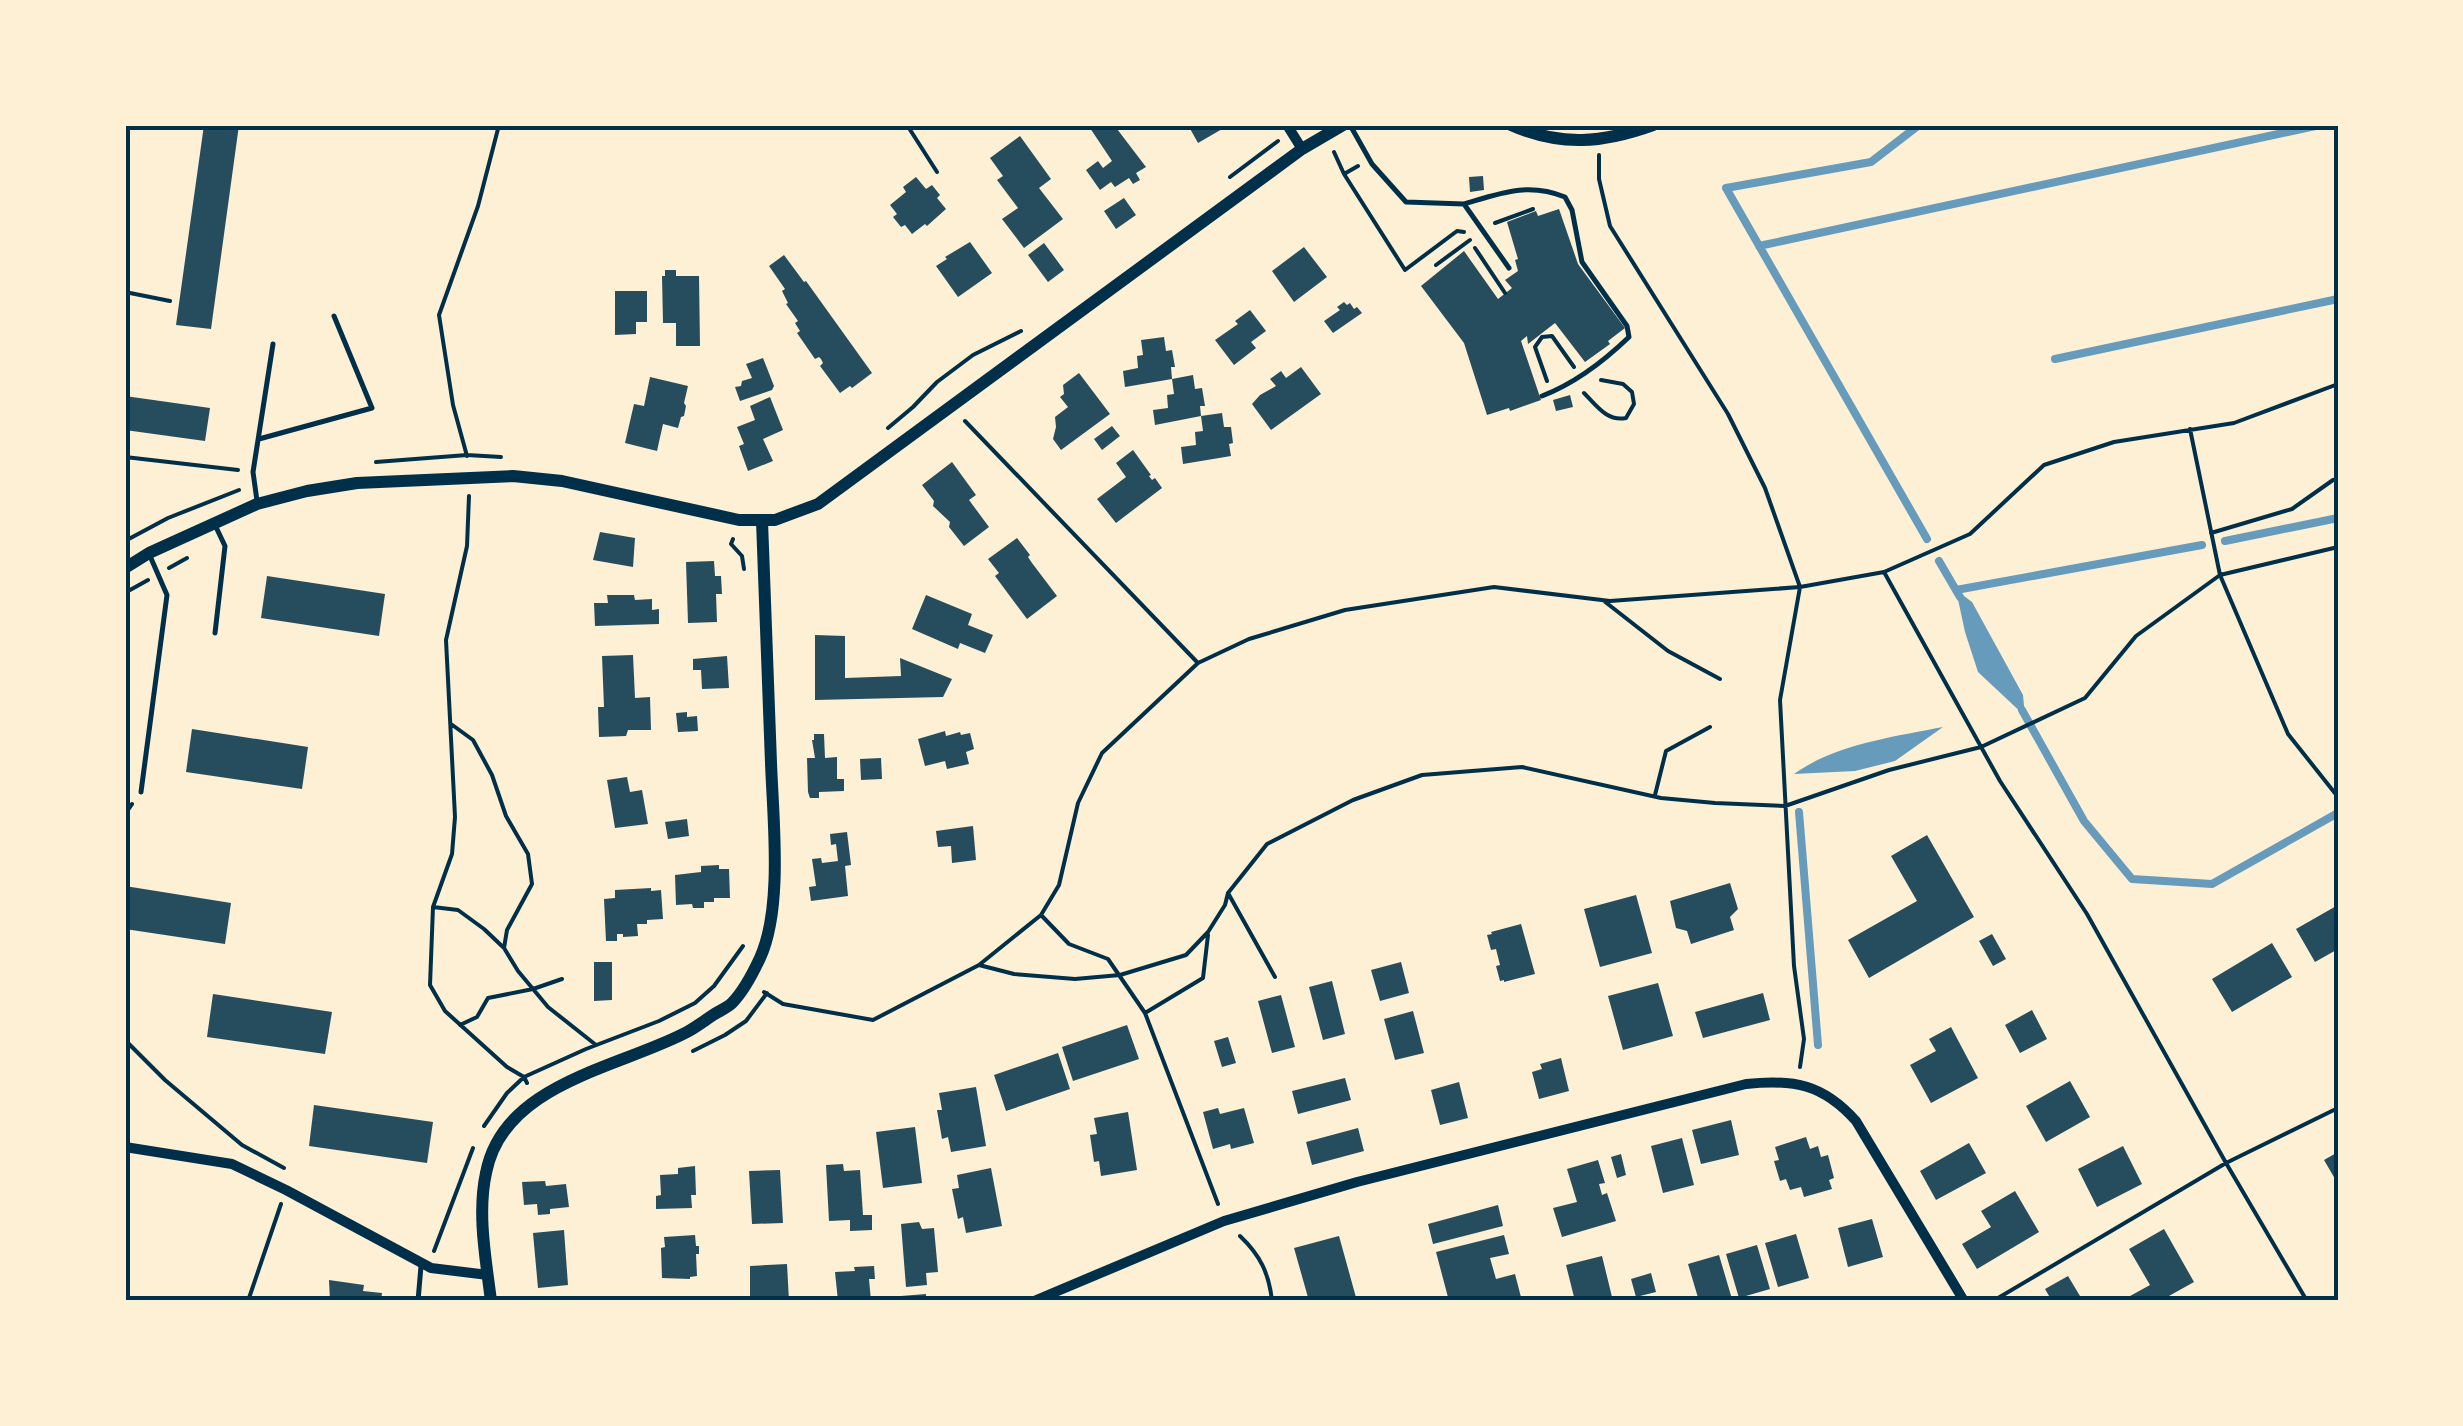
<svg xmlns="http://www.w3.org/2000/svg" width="2463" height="1426" font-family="Jost,sans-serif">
  <rect width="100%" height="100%" fill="#fdf0d5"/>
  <path fill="#669bbc" d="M 1956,590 L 1972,602 L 2023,695 L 2025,716 L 1978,672 L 1965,632 Z
    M 1943,727 L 1895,761 L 1855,771 L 1794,774 C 1836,744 1893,737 1943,727 Z"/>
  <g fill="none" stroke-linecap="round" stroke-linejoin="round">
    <path stroke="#669bbc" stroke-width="8" d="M 1919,125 L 1871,162 L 1726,188 L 1927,539
      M 1759,246 L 2320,125
      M 2055,359 L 2338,299
      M 2225,541 L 2338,518
      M 1939,561 L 1960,597
      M 1956,590 L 2202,545
      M 2022,710 L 2084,821 L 2132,879 L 2212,884 L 2336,814
      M 1799,812 L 1818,1045"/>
  </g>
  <path fill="#264d5e" d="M 204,125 L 239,125 L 211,329 L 176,325 Z
    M 1088,125 L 1114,125 L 1146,167 L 1136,173 L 1140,180 L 1133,184 L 1129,178 L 1115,187 L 1111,182 L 1100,190 L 1086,170 L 1098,161 L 1103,168 L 1112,161 Z
    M 1188,125 L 1229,125 L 1198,143 Z
    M 1020,136 L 1051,179 L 1039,188 L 1063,219 L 1024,248 L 1002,219 L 1018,208 L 997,180 L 1003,176 L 990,158 Z
    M 1483,176 L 1484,190 L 1470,192 L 1469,177 Z
    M 916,177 L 926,189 L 932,185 L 940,195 L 937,198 L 946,209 L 927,226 L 925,224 L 912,234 L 905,225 L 901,227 L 893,217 L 897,214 L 890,205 L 906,192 L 903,187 Z
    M 1124,198 L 1136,215 L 1116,229 L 1104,211 Z
    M 1559,209 L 1578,264 L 1625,328 L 1608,341 L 1610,344 L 1585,362 L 1555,323 L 1528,344 L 1527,336 L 1521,341 L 1541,400 L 1510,411 L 1509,408 L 1487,415 L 1464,343 L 1421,286 L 1464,251 L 1498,299 L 1512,288 L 1505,280 L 1518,271 L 1515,260 L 1518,259 L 1507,222 L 1536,211 L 1538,216 Z
    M 970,242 L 992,273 L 958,297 L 936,266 L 947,259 L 945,257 Z
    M 1044,243 L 1064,270 L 1048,282 L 1028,255 Z
    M 1304,247 L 1327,277 L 1294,302 L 1272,271 Z
    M 784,255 L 804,282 L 806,281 L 872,373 L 852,388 L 850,386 L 840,393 L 820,366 L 823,363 L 821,359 L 819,357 L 815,359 L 797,333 L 800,331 L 795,323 L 798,321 L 786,304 L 788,303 L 782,291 L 785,289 L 769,266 Z
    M 665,270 L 676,270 L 676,276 L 699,276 L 700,346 L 676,346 L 676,323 L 663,323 L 662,276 L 665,276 Z
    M 615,291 L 647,291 L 647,322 L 636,322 L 636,334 L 615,335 Z
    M 1344,302 L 1347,305 L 1350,303 L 1354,309 L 1357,307 L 1362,313 L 1333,333 L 1324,321 L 1340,310 L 1337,307 Z
    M 1250,310 L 1266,331 L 1251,342 L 1256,348 L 1234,365 L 1215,340 L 1238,324 L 1235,321 Z
    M 1164,337 L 1166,351 L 1172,350 L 1175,367 L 1171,367 L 1172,379 L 1125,387 L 1123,371 L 1138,368 L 1137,356 L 1143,355 L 1141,340 Z
    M 763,358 L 774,386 L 772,390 L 740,401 L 735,387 L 741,386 L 742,381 L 752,378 L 746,364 Z
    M 1301,367 L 1321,394 L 1271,430 L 1252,404 L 1260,395 L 1276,386 L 1270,379 L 1281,371 L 1286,378 Z
    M 1079,373 L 1110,414 L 1061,450 L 1053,439 L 1056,427 L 1055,417 L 1068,407 L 1060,397 L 1064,394 L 1063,385 Z
    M 1193,375 L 1195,389 L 1202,388 L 1205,406 L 1200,406 L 1201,416 L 1155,425 L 1153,410 L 1168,408 L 1167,395 L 1174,394 L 1172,379 Z
    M 650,377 L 688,386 L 684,403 L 686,406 L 684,416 L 681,417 L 678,428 L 663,424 L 657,451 L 625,443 L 634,404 L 644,406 Z
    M 1570,395 L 1573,407 L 1556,411 L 1553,400 Z
    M 125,396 L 210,408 L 205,441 L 125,430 Z
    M 770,397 L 783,430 L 763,439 L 773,461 L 748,471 L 739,446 L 744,444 L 737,427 L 755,420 L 750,406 Z
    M 1222,413 L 1224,427 L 1231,427 L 1233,443 L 1229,444 L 1231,456 L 1183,464 L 1181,447 L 1196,445 L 1195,432 L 1203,431 L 1201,416 Z
    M 1112,426 L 1120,436 L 1102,450 L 1094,439 Z
    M 1133,450 L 1151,475 L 1149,476 L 1152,480 L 1155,478 L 1162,488 L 1116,523 L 1097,499 L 1126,477 L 1116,463 Z
    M 952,462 L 976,495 L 969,500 L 989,527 L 964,546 L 949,527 L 950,522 L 933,506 L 934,501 L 922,485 Z
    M 600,532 L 635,538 L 633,567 L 593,560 Z
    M 1017,538 L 1030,555 L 1028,557 L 1032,563 L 1057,596 L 1027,619 L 995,576 L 999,573 L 988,559 Z
    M 714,561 L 715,576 L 721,576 L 722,594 L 716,594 L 717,622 L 688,623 L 686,562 Z
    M 267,576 L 385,594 L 379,636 L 261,618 Z
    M 607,595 L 634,595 L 635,600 L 652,599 L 652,610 L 659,609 L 659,624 L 595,626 L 594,603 L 608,603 Z
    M 926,595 L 972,614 L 968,625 L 993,635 L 985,653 L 960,643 L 958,649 L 912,629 Z
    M 815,635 L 845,636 L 845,678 L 901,676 L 900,658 L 952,679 L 943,697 L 815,700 Z
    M 633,655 L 635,698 L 650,697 L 651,730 L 628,730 L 626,736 L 599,737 L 598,707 L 604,707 L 602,656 Z
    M 727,656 L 729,688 L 702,689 L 701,670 L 693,670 L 693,659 Z
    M 687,712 L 687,717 L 697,716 L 698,731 L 678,732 L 676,713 Z
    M 192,729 L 308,747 L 302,789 L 186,772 Z
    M 945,731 L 946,736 L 960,732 L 961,735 L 970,733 L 974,749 L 966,752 L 969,764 L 947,769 L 945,761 L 925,766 L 918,739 Z
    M 814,734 L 824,734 L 825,758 L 837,757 L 837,779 L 844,779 L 844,791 L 819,792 L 819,798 L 810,798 L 808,792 L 807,758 L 815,758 L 812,740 L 814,740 Z
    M 881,758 L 882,779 L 861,780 L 860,759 Z
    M 627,777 L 630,792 L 642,790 L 648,824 L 615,828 L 607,780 Z
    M 687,819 L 689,836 L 668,839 L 665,822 Z
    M 973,826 L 976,860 L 952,863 L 951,846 L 938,847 L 936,831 Z
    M 847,832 L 851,865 L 845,866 L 848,896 L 811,901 L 809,887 L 816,886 L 812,859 L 821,858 L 822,863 L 838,861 L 836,844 L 831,845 L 830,834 Z
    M 1927,835 L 1974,917 L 1869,978 L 1848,940 L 1917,901 L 1891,856 Z
    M 719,865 L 719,869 L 729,869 L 730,898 L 714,898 L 714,902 L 704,902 L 704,908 L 693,908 L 692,904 L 676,905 L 675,875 L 701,872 L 701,866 Z
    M 1730,883 L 1738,909 L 1730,917 L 1734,930 L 1691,944 L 1687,931 L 1676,928 L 1670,901 Z
    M 125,886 L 231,903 L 225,944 L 125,929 Z
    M 651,888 L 651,891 L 661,890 L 663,919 L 647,920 L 647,924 L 637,924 L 638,936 L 623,937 L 623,934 L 617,934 L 617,941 L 606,941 L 604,899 L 615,898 L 615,890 Z
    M 1636,895 L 1652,953 L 1600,967 L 1584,909 Z
    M 2338,905 L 2338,949 L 2315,962 L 2296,929 Z
    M 1521,924 L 1535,974 L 1504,982 L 1504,980 L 1500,981 L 1496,966 L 1500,965 L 1496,949 L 1491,950 L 1487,935 L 1492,934 L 1491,932 Z
    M 1992,934 L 2006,959 L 1993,966 L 1979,941 Z
    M 2272,943 L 2292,977 L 2232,1012 L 2212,979 Z
    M 594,962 L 612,962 L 612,1000 L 594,1001 Z
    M 1401,962 L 1409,993 L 1380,1001 L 1371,970 Z
    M 1332,981 L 1345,1034 L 1323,1040 L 1309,987 Z
    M 1658,983 L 1673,1036 L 1623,1050 L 1608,996 Z
    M 1763,993 L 1770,1020 L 1703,1038 L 1695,1012 Z
    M 213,994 L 332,1012 L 325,1054 L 207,1037 Z
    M 1281,995 L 1295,1047 L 1272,1053 L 1258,1001 Z
    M 2032,1010 L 2047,1039 L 2020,1053 L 2005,1025 Z
    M 1413,1011 L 1424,1053 L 1395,1060 L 1384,1019 Z
    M 1127,1025 L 1139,1059 L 1073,1081 L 1062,1047 Z
    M 1951,1027 L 1978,1078 L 1931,1103 L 1910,1065 L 1936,1051 L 1929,1039 Z
    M 1228,1037 L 1236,1063 L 1222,1067 L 1214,1041 Z
    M 1058,1053 L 1070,1089 L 1006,1111 L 994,1075 Z
    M 1561,1058 L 1569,1091 L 1539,1099 L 1532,1072 L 1542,1069 L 1540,1064 Z
    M 1345,1078 L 1351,1100 L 1298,1114 L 1292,1091 Z
    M 2070,1081 L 2090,1117 L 2046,1142 L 2026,1106 Z
    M 1459,1082 L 1468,1118 L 1440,1125 L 1431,1090 Z
    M 976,1087 L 986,1146 L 951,1152 L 948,1137 L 942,1139 L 937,1110 L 942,1110 L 939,1093 Z
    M 314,1105 L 433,1122 L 427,1163 L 309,1146 Z
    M 1218,1108 L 1220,1114 L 1244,1108 L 1254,1143 L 1231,1149 L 1230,1144 L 1213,1149 L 1203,1112 Z
    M 1128,1112 L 1137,1170 L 1101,1176 L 1099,1161 L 1094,1162 L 1090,1135 L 1097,1134 L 1094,1118 Z
    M 1731,1120 L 1739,1155 L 1701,1164 L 1692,1130 Z
    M 915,1127 L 922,1183 L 883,1188 L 876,1132 Z
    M 1358,1128 L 1364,1151 L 1312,1165 L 1306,1142 Z
    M 1806,1137 L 1810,1149 L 1818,1146 L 1821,1157 L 1828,1155 L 1834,1178 L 1829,1180 L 1832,1189 L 1804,1197 L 1801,1187 L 1790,1190 L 1786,1179 L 1780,1181 L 1774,1161 L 1779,1160 L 1775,1147 Z
    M 1682,1138 L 1694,1185 L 1663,1193 L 1651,1146 Z
    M 1969,1143 L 1986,1173 L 1936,1200 L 1920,1171 Z
    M 2123,1146 L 2142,1184 L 2097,1207 L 2078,1169 Z
    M 2338,1152 L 2338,1184 L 2324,1160 Z
    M 1621,1154 L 1626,1175 L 1617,1178 L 1611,1157 Z
    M 1598,1160 L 1605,1183 L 1599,1184 L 1602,1195 L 1607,1193 L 1616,1221 L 1562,1237 L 1553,1208 L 1577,1202 L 1567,1169 Z
    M 843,1164 L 844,1171 L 860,1170 L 863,1215 L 872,1215 L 872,1230 L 850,1231 L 850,1220 L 829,1221 L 826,1165 Z
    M 695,1166 L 696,1195 L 691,1195 L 692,1208 L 656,1209 L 656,1196 L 661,1195 L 660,1175 L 678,1174 L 678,1168 Z
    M 991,1168 L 1002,1226 L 966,1233 L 963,1217 L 958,1219 L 952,1189 L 959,1188 L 957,1175 Z
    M 780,1170 L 783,1223 L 752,1224 L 749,1171 Z
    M 545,1181 L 546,1186 L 566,1184 L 569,1207 L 550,1209 L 550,1214 L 538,1215 L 537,1204 L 524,1205 L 522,1182 Z
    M 2015,1191 L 2039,1232 L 1977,1269 L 1962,1244 L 1991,1227 L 1981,1211 Z
    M 1498,1205 L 1503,1226 L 1433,1244 L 1428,1224 Z
    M 1872,1219 L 1883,1257 L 1848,1267 L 1838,1228 Z
    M 919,1222 L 922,1229 L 934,1228 L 938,1272 L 926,1273 L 927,1285 L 906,1287 L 901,1224 Z
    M 2164,1229 L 2194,1282 L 2160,1301 L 2121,1301 L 2150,1285 L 2129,1249 Z
    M 564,1230 L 568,1285 L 538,1288 L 533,1233 Z
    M 1796,1234 L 1809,1278 L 1778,1287 L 1765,1243 Z
    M 695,1235 L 696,1246 L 699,1246 L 699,1254 L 696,1254 L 697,1276 L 690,1277 L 690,1279 L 662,1278 L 661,1248 L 665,1247 L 664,1237 Z
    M 1504,1235 L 1509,1254 L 1490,1258 L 1496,1279 L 1515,1274 L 1522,1301 L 1449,1301 L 1436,1252 Z
    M 1339,1236 L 1357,1301 L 1309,1301 L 1294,1248 Z
    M 1757,1245 L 1770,1289 L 1739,1298 L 1726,1254 Z
    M 1719,1255 L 1732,1299 L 1699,1301 L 1688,1264 Z
    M 1602,1256 L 1613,1301 L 1575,1301 L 1566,1265 Z
    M 787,1264 L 789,1301 L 750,1301 L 750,1266 Z
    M 874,1266 L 875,1279 L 869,1279 L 871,1301 L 838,1301 L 835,1272 L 855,1271 L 854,1267 Z
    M 1651,1273 L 1656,1292 L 1636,1297 L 1631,1279 Z
    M 2068,1276 L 2083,1301 L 2052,1301 L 2045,1289 Z
    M 329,1280 L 364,1285 L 363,1291 L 382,1293 L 381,1301 L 330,1301 Z
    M 926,1294 L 926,1301 L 901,1301 L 901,1296 Z"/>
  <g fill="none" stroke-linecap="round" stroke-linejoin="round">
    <path stroke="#003049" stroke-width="4" d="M 907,125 L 937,172
      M 1334,152 L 1344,174 L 1358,166
      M 1599,155 L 1599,179 L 1610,226 L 1728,414 L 1765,488 L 1800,587 L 1780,700 L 1794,966 L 1804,1039 L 1800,1067
      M 1344,174 L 1405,270 L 1457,231 L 1464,232
      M 1230,177 L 1278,141
      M 1495,223 L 1533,209
      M 1475,248 L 1505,293
      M 1436,265 L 1470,240
      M 125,292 L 170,301
      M 1547,381 L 1535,347 L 1542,337 L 1552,336 L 1574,367
      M 1584,393 C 1596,405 1607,422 1626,418 L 1634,404 L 1632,392 L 1623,384 L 1601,380
      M 965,421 L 1197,662
      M 888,428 L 913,407 L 937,382 L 973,355 L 1021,331
      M 2190,429 L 2220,575 L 2288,734 L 2338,797
      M 467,456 L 453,405 L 439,315 L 478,206 L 499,125
      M 125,457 L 238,470
      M 376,462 L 467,455 L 501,457
      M 469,496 L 467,546 L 446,640 L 455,817 L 452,854 L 433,907 L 430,985 L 445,1011 L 507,1067 L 524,1077 L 527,1083
      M 2211,533 L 2292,509 L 2333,480 L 2338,479
      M 733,539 L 731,544 L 742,556 L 744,569
      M 125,541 L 168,518 L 239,490
      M 169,568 L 187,558
      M 1884,572 L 2000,781 L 2087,914 L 2226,1163 L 2307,1301
      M 130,590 L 148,580
      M 1604,601 L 1668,651 L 1720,679
      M 451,724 L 473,740 L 492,775 L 506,816 L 528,854 L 532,884 L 507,930 L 504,948
      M 1655,795 L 1666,751 L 1710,727
      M 125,814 L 132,804
      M 1228,893 L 1275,977
      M 433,907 L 458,910 L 484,929 L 504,948 L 518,971 L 548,1007 L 596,1045
      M 1041,915 L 1059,885 L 1078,803 L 1102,753 L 1198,663 L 1249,639 L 1345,610 L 1494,587 L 1610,601 L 1800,587 L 1884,572 L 1970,534 L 2044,465 L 2114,442 L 2234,423 L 2338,384
      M 979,965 L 1014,974 L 1075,979 L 1120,975 L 1186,955 L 1208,932 L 1225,905 L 1228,893 L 1267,844 L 1353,800 L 1422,775 L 1522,767 L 1661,798 L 1715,803 L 1785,806 L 1889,770 L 1981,747 L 2085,698 L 2136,636 L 2220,575 L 2338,547
      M 764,992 L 783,1004 L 873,1020 L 979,965 L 1041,915 L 1069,944 L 1108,959 L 1145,1013 L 1218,1204
      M 1145,1013 L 1203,978 L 1208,935
      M 460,1025 L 477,1017 L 488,998 L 533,989 L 562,979
      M 125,1040 L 165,1080 L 242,1145 L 284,1168
      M 693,1051 L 725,1035 L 746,1021 L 767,993
      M 484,1126 L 507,1093 L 524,1077 L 586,1049 L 659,1021 L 695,1003 L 714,986 L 743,946
      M 1240,1236 C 1260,1255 1269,1273 1272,1301
      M 434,1251 L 473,1148
      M 248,1301 L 281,1204
      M 1993,1301 L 2226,1163 L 2338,1108"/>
    <path stroke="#003049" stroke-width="5" d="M 1350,125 L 1372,164 L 1406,202 L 1464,204 L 1509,268
      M 1464,204 C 1501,193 1528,182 1565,197 L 1572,210 L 1582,262 L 1627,326 L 1629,337 C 1603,362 1576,383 1542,396
      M 259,439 L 372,408 L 334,316
      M 257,501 L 253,472 L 273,344
      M 215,633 L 225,546 L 215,525
      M 141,792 L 167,595 L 150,556
      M 418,1301 L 421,1266"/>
    <path stroke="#003049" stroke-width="10" d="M 1287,125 L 1302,149
      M 125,1147 L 232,1164 L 286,1190 L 431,1268 L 488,1275
      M 1034,1301 L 1224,1221 L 1357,1182 L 1746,1084 C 1794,1079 1823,1084 1856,1121 L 1964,1301"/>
    <path stroke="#003049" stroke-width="12" d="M 1511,125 C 1561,147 1603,143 1653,125
      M 125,568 L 149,553 L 257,504 L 307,491 L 357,483 L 513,476 L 562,481 L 739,520 L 775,520 L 818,504 L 1302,149 L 1343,125
      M 491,1301 C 486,1260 477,1214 486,1173 C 503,1083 619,1068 687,1032 C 696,1027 704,1021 713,1015 C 719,1011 727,1008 732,1003 C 744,991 753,973 760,958 C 783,908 773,819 771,763 C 768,682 765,602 762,521"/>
  </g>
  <rect width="2463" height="1426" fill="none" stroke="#fdf0d5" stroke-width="255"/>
  <rect x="128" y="128" width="2208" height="1170" fill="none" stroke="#003049" stroke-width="4"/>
</svg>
